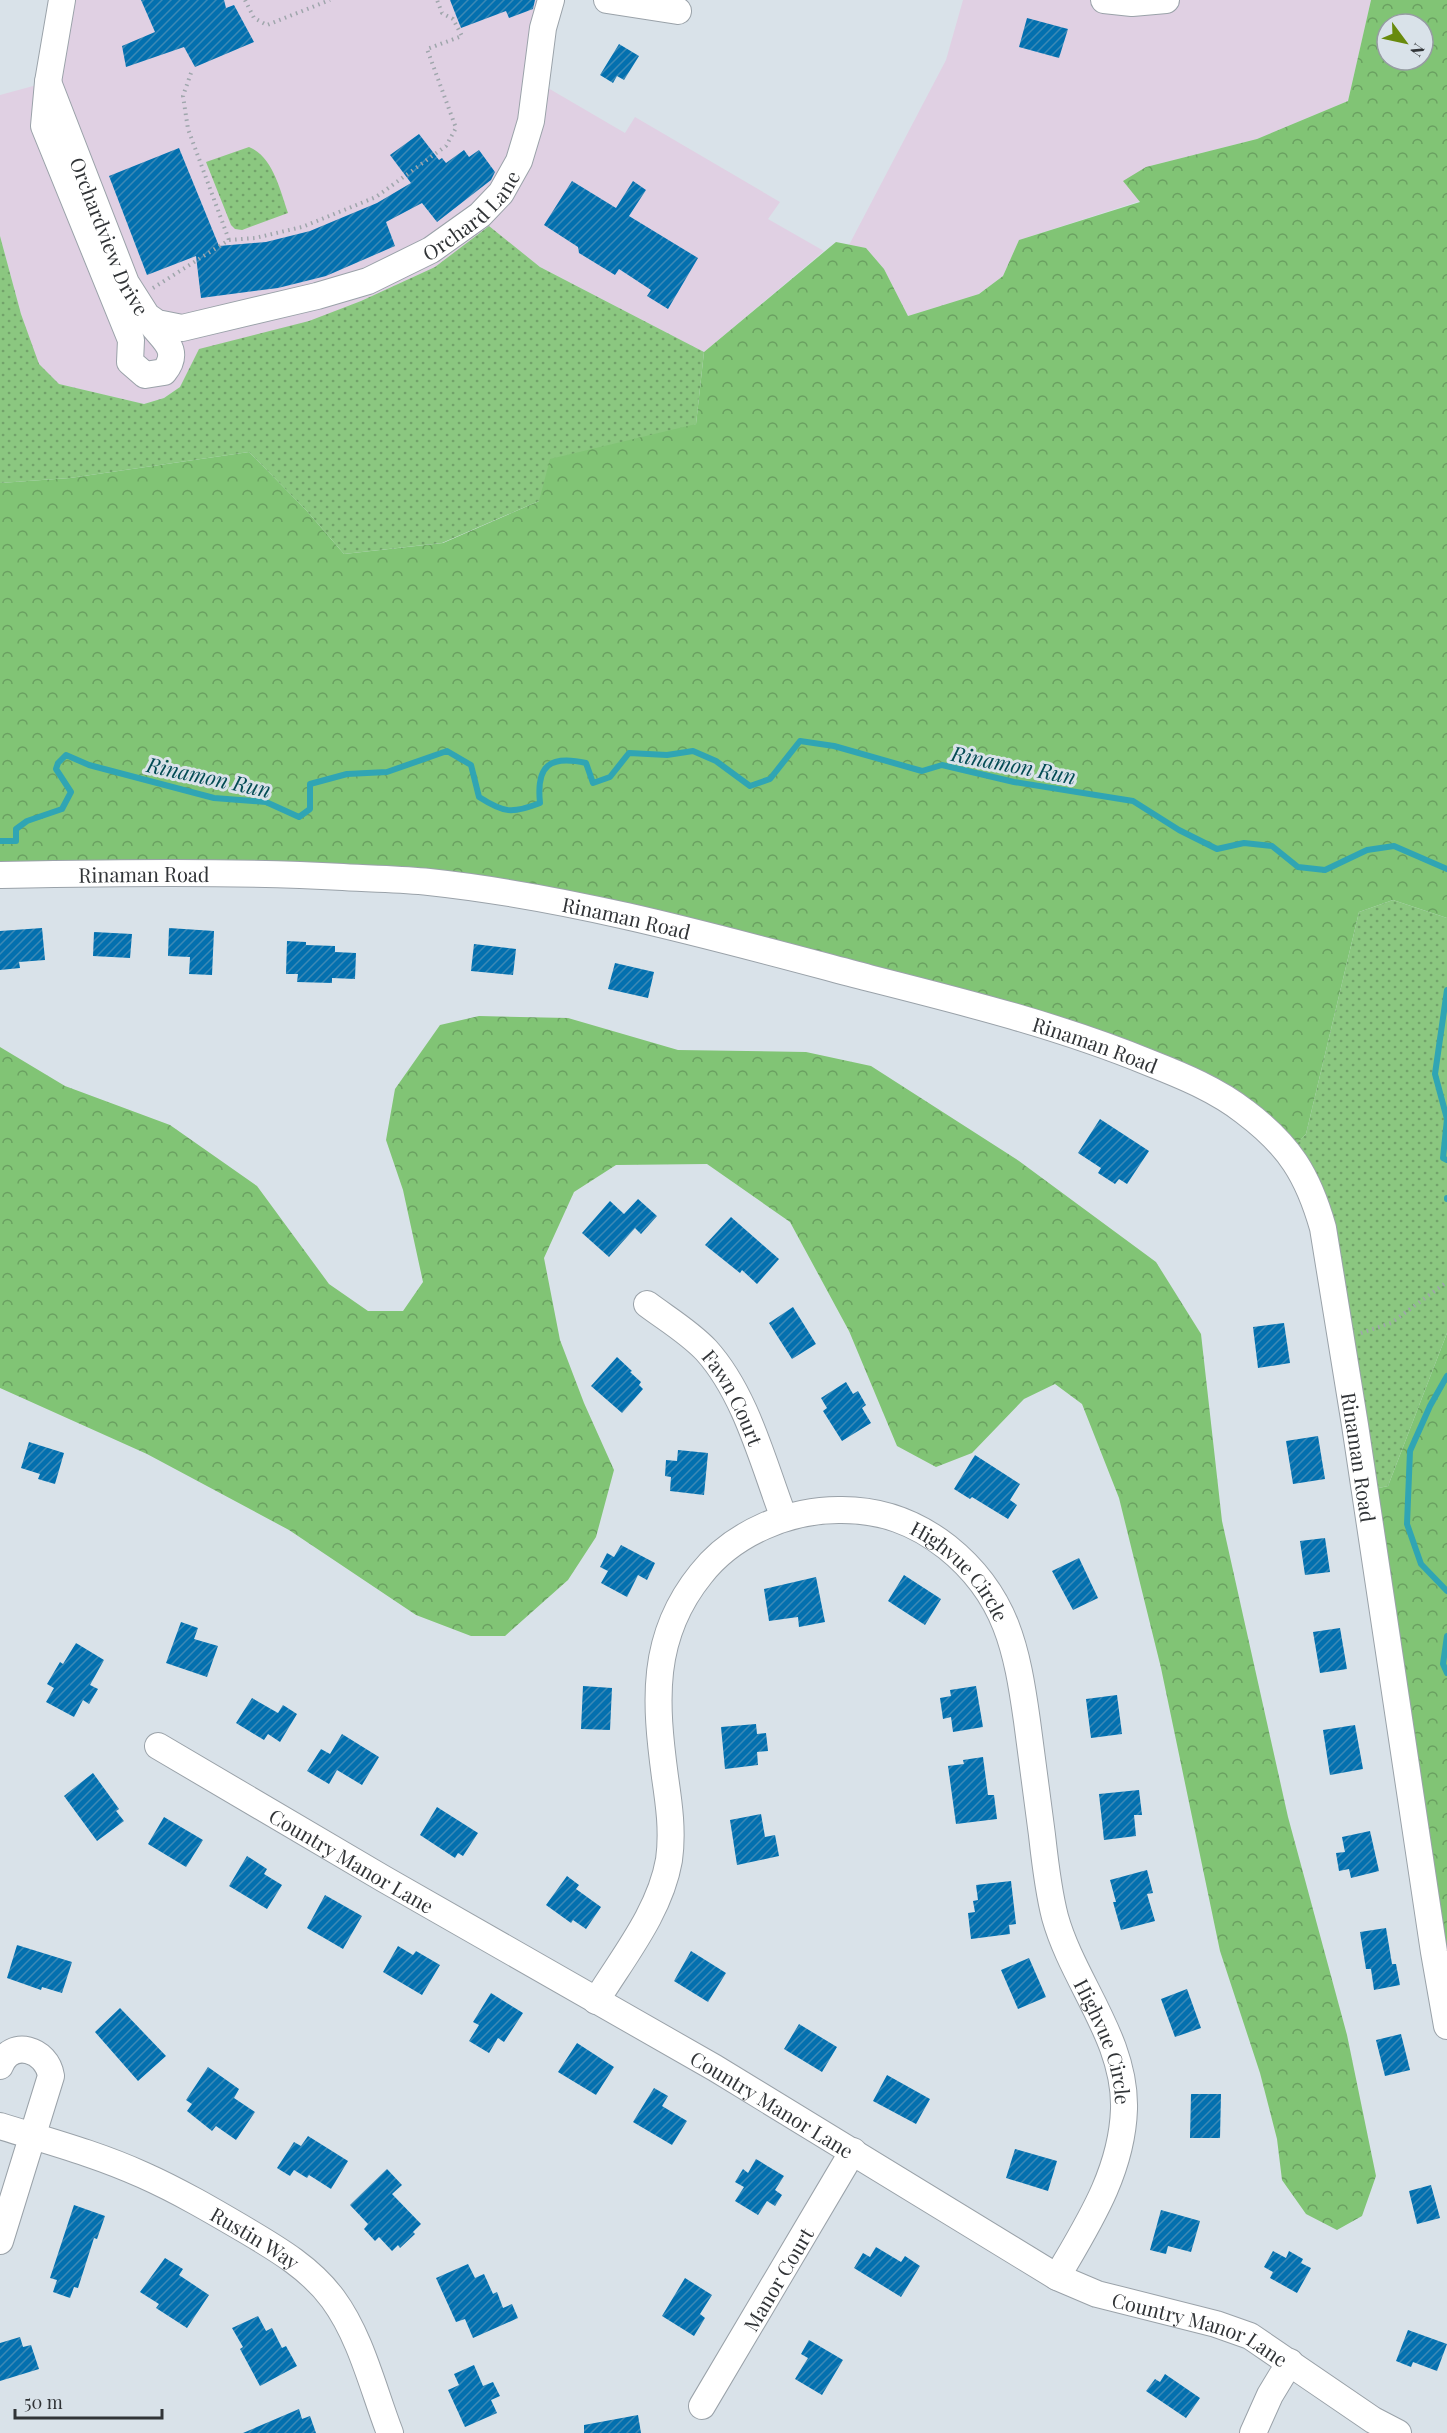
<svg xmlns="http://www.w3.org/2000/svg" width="1447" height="2433" font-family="'Playfair Display',serif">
  <defs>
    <pattern id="grass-dots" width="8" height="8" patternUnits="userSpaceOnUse" patternTransform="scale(1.5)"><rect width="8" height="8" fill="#8bc780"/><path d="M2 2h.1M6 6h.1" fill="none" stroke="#72a26a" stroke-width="1.8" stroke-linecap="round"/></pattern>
    <pattern id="forest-crowns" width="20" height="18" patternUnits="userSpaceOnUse" patternTransform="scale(1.5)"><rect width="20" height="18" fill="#81c475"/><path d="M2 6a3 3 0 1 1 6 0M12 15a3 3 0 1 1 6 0" fill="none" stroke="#6aa061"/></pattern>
    <pattern id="building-hatch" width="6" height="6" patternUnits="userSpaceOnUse" patternTransform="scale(1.5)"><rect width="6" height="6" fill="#0370af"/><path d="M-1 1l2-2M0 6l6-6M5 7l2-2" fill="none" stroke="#3c89b5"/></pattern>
  </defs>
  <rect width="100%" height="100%" fill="#d9e2e9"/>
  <path fill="#e0d0e3" d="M 62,0 L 551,0 L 536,81 L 625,133 L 635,117 L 780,202 L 768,219 L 824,251 L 704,352 L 540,267 L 489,227 L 435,267 L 361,301 L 189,370 L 180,387 L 164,398 L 144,404 L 59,384 L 38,364 L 21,314 L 0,236 L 0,95 L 48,82 Z
    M 963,0 L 1371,0 L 1348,101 L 1257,139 L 1146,167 L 1140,201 L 1019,240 L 1003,276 L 979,294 L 908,316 L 884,269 L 866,248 L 849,245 L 946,60 Z"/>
  <path fill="url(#grass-dots)" d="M 249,147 C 273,157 280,190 288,213 L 242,230 L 235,229 L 231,225 L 206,162 Z
    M 489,226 L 540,267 L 704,352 L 696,424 L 539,501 L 442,543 L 344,554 L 306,510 L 249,452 L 70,478 L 0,483 L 0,236 L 21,314 L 39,364 L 59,384 L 144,404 L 164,398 L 180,387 L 199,349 L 309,321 L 361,301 L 435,267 Z
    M 1393,900 L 1447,918 L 1447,1333 L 1388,1486 L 1365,1491 L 1340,1340 L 1289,1152 L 1306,1134 L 1359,912 Z"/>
  <path fill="url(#forest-crowns)" fill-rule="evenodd" d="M 1371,0 L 1447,0 L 1447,918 L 1393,900 L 1359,912 L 1306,1134 L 1289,1152 L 1276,1137 L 1117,1049 L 532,897 L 0,875 L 0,483 L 70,478 L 249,452 L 306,510 L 344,554 L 443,543 L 539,501 L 550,459 L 696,424 L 704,352 L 836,242 L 866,248 L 884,269 L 908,316 L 979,294 L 1003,276 L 1019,240 L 1140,202 L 1123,181 L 1146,167 L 1257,139 L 1348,101 ZM 1387,24 L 1423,24 L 1423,60 L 1387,60 Z
    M 479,1016 L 568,1018 L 678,1050 L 806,1052 L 871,1066 L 1019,1161 L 1156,1262 L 1201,1334 L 1222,1521 L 1288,1817 L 1347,2035 L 1376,2176 L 1362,2216 L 1337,2230 L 1306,2214 L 1282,2180 L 1277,2139 L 1260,2073 L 1220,1951 L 1161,1668 L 1119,1498 L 1082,1404 L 1055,1384 L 1024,1399 L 972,1453 L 936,1467 L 897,1446 L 849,1331 L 790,1222 L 707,1164 L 616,1165 L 574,1192 L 544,1258 L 560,1340 L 584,1403 L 614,1470 L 596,1537 L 568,1580 L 505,1636 L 471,1636 L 416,1615 L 289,1530 L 147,1454 L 0,1388 L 0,1047 L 65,1086 L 170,1125 L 257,1186 L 329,1284 L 368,1311 L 403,1311 L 423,1282 L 403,1190 L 386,1140 L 395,1089 L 440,1025 Z
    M 1447,1333 L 1447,2026 L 1365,1491 L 1388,1486 Z"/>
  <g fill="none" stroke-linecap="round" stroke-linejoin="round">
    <path stroke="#30a5b4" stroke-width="6" d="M 0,841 L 16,841 L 16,829 L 27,821 L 62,809 L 71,792 L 56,769 L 58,763 L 66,755 L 89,765 L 214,798 L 266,802 L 299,817 L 310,809 L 310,784 L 347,774 L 387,772 L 447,751 L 471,765 L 479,797 C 504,813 512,814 540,803 C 536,765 550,755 586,763 L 593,783 L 610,777 L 629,753 L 667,755 L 693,751 L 716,761 L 750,786 L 770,779 L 800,741 L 834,746 L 922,771 L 942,765 L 1014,782 L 1133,801 L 1179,830 L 1217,849 L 1244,843 L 1272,846 L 1298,867 L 1325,870 L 1367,850 L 1394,846 L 1447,869
      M 1447,990 L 1435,1074 L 1447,1119 L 1443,1158 L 1447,1160
      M 1447,1198 L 1447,1199
      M 1447,1376 L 1430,1406 L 1410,1451 L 1407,1524 L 1421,1564 L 1447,1591
      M 1447,1636 L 1443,1664 L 1447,1673"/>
  </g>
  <path fill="url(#building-hatch)" d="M 141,0 L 224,0 L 226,8 L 234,5 L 254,42 L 195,67 L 184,47 L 126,67 L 122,46 L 155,32 Z
    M 450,0 L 535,0 L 533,9 L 509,18 L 506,11 L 461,28 Z
    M 1027,18 L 1068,29 L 1059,58 L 1019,47 Z
    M 619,44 L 639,56 L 624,80 L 617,76 L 613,83 L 600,75 Z
    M 419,134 L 439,160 L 442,158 L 446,163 L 464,150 L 469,157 L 479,150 L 495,172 L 491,180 L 437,222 L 422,203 L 386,222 L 395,246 L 326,276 L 278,288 L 201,298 L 196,256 L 147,275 L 109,176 L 179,148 L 219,246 L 266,242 L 310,231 L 377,203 L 411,183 L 390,155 Z
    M 572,181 L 616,208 L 633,181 L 646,190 L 629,216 L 698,258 L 668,309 L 647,296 L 651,290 L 619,269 L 615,275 L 579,253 L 578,247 L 544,225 Z
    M 42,928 L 45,960 L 19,962 L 20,968 L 0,970 L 0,931 Z
    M 169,928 L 214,931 L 212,975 L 189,974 L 190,957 L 168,956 Z
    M 94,932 L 132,934 L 130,958 L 93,956 Z
    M 287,941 L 306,942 L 306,945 L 335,946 L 335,952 L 356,953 L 355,979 L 332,978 L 332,983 L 297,982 L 298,974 L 286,974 Z
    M 474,944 L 516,949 L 513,975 L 471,971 Z
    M 615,963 L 654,972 L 648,998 L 608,989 Z
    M 1100,1119 L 1149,1151 L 1127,1184 L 1119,1179 L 1115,1184 L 1098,1173 L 1101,1168 L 1078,1153 Z
    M 638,1199 L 657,1216 L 641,1234 L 635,1228 L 609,1257 L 582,1233 L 610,1201 L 624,1214 Z
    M 731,1217 L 779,1259 L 757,1284 L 742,1270 L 740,1273 L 705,1245 Z
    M 793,1307 L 816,1344 L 792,1359 L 769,1323 Z
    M 1284,1323 L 1290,1363 L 1258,1368 L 1253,1327 Z
    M 617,1357 L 632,1371 L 630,1372 L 641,1382 L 639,1385 L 643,1389 L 622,1413 L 591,1386 Z
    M 846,1382 L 853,1394 L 858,1391 L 866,1405 L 862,1408 L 871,1423 L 842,1441 L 823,1411 L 827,1408 L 821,1398 Z
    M 1318,1436 L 1325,1479 L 1293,1484 L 1286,1441 Z
    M 29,1442 L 64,1453 L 55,1484 L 38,1479 L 40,1474 L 21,1468 Z
    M 678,1450 L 708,1453 L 704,1495 L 670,1491 L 671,1477 L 665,1476 L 666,1460 L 677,1461 Z
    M 975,1455 L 1020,1484 L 1010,1500 L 1017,1505 L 1008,1519 L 972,1497 L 970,1499 L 954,1489 Z
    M 1325,1538 L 1330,1572 L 1305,1575 L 1300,1541 Z
    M 621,1545 L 655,1563 L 647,1580 L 638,1575 L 627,1597 L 601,1583 L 608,1571 L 600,1567 L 607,1553 L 614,1557 Z
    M 1079,1558 L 1098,1598 L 1073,1610 L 1052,1571 Z
    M 904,1575 L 941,1599 L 925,1625 L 888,1601 Z
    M 816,1577 L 825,1622 L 799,1627 L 798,1617 L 769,1621 L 764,1589 Z
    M 181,1622 L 198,1628 L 194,1639 L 218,1646 L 207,1677 L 166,1663 Z
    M 1340,1628 L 1347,1669 L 1320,1673 L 1313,1632 Z
    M 76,1643 L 104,1660 L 90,1685 L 98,1689 L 89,1704 L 83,1700 L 74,1717 L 46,1702 L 54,1688 L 47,1684 L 60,1662 L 63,1664 Z
    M 583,1686 L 612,1688 L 610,1730 L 581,1729 Z
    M 976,1686 L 983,1727 L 953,1732 L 951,1717 L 943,1719 L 940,1698 L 951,1696 L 950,1690 Z
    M 1117,1695 L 1122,1734 L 1091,1738 L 1086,1699 Z
    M 252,1698 L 278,1713 L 283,1705 L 297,1714 L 280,1742 L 268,1734 L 264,1740 L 236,1723 Z
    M 756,1724 L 757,1734 L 766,1733 L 768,1751 L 757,1752 L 758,1765 L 725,1769 L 721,1727 Z
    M 1355,1725 L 1363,1769 L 1330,1775 L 1323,1730 Z
    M 342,1734 L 379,1757 L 362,1785 L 337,1770 L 329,1784 L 307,1771 L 321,1749 L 330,1754 Z
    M 983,1757 L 988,1795 L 994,1795 L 997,1819 L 956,1824 L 948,1766 L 964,1764 L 963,1760 Z
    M 93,1773 L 119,1809 L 116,1811 L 124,1821 L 97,1841 L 64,1796 Z
    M 1139,1790 L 1142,1815 L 1134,1815 L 1136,1836 L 1104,1840 L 1099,1794 Z
    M 437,1807 L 478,1833 L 463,1856 L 458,1853 L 455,1858 L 420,1835 Z
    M 761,1814 L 765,1837 L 775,1835 L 779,1856 L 737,1865 L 730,1820 Z
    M 164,1817 L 203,1840 L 186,1867 L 148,1844 Z
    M 1370,1831 L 1379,1871 L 1351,1878 L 1349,1869 L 1339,1871 L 1336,1853 L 1345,1852 L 1342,1837 Z
    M 247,1856 L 267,1869 L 264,1874 L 282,1885 L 267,1909 L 229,1886 Z
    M 1147,1870 L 1153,1893 L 1147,1894 L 1155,1921 L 1121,1930 L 1113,1902 L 1116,1902 L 1110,1880 Z
    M 567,1876 L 579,1885 L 576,1889 L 601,1907 L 586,1929 L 573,1920 L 571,1923 L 546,1905 Z
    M 1011,1881 L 1016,1924 L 1009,1925 L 1010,1934 L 971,1939 L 968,1913 L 975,1912 L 973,1901 L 978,1900 L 976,1885 Z
    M 325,1895 L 362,1916 L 343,1949 L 307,1928 Z
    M 1386,1928 L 1392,1964 L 1396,1964 L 1400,1985 L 1374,1990 L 1371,1969 L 1366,1969 L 1360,1932 Z
    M 17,1945 L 72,1962 L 62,1993 L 42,1987 L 41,1990 L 7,1978 Z
    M 398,1946 L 413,1955 L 416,1951 L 440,1965 L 422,1995 L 383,1972 Z
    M 691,1951 L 726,1973 L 708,2002 L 674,1981 Z
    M 1029,1958 L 1046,1997 L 1018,2009 L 1001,1970 Z
    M 1187,1989 L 1201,2028 L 1175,2037 L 1161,1999 Z
    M 491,1993 L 523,2013 L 504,2042 L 498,2038 L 489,2053 L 469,2041 L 479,2025 L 473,2022 Z
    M 120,2008 L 166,2056 L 138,2081 L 95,2032 Z
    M 799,2024 L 837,2047 L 822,2072 L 784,2049 Z
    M 1401,2034 L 1410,2070 L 1385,2076 L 1376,2040 Z
    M 577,2043 L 614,2067 L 596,2095 L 558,2072 Z
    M 208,2067 L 239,2089 L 234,2098 L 255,2112 L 236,2140 L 216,2126 L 212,2131 L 187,2111 L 192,2104 L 186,2100 Z
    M 887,2075 L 930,2099 L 916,2124 L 873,2101 Z
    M 654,2088 L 668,2096 L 662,2106 L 687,2121 L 672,2145 L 633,2122 Z
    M 1191,2094 L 1221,2094 L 1220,2138 L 1190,2138 Z
    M 308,2136 L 348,2161 L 331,2189 L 309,2175 L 307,2178 L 294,2170 L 290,2176 L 277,2168 L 294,2142 L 301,2146 Z
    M 1015,2149 L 1057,2161 L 1048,2191 L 1006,2178 Z
    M 756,2159 L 784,2176 L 775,2190 L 782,2195 L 775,2206 L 767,2201 L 758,2215 L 735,2201 L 744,2187 L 735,2182 L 743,2169 L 748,2173 Z
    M 387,2169 L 402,2185 L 392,2194 L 421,2224 L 413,2232 L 415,2234 L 400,2248 L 398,2245 L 392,2251 L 379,2237 L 375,2241 L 364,2229 L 368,2224 L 350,2205 Z
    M 1431,2185 L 1440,2218 L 1417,2224 L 1409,2191 Z
    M 74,2205 L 105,2216 L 97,2239 L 94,2238 L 78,2288 L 74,2287 L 70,2298 L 53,2292 L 57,2280 L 50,2278 Z
    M 1161,2210 L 1200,2221 L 1191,2252 L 1168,2246 L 1166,2254 L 1150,2250 Z
    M 876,2247 L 901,2262 L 905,2256 L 920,2266 L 901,2297 L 854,2268 L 863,2253 L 870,2257 Z
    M 1273,2251 L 1286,2258 L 1289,2251 L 1303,2259 L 1301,2263 L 1311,2268 L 1297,2293 L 1270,2278 L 1273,2272 L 1264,2267 Z
    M 165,2258 L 183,2269 L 179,2275 L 209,2295 L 187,2328 L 156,2308 L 159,2304 L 140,2292 Z
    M 468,2264 L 475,2278 L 484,2274 L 493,2294 L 497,2292 L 503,2308 L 512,2304 L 518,2318 L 473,2338 L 465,2319 L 456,2322 L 436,2278 Z
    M 685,2278 L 712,2295 L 700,2314 L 705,2318 L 694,2336 L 662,2316 Z
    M 258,2316 L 266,2331 L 272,2328 L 282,2348 L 286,2346 L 297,2366 L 260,2386 L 240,2349 L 243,2347 L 232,2328 Z
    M 1408,2330 L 1447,2344 L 1437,2371 L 1413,2362 L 1411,2367 L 1396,2361 Z
    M 20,2337 L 23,2347 L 31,2345 L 39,2369 L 0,2381 L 0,2343 Z
    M 809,2340 L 843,2360 L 822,2395 L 795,2379 L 808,2358 L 801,2354 Z
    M 474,2365 L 483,2386 L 493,2382 L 500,2396 L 491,2400 L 497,2413 L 465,2427 L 448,2390 L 459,2385 L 454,2374 Z
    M 1165,2374 L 1200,2398 L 1186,2418 L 1146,2391 L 1155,2379 L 1160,2382 Z
    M 299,2409 L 302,2419 L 310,2416 L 316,2433 L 243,2433 Z
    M 638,2415 L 641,2433 L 584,2433 L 584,2425 Z"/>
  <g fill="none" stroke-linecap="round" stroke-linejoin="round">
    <g stroke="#9aa2a9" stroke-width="28">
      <g id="minor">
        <path d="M 62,0 L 48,82 L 44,126 L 131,340 L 130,362 L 145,375 L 164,372 C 184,347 157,337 147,317"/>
        <path d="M 607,0 L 678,11"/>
        <path d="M 1104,0 L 1132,3 L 1166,0"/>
        <path id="s1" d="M 48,82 L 126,283 L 147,316 L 157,323 L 182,328 L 317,296 L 368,281 L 431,250 L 480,215 L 501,193 L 519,161 L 531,121 L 543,28 L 551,0"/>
        <path id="s2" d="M 0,875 C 115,873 229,871 343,877 C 372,879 401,879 429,882 C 578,898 725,940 869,978 C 964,1002 1060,1026 1150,1063 C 1183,1076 1217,1090 1245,1112 C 1289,1145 1308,1175 1323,1228 L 1355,1425 L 1434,1952 L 1447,2026"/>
        <path id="s3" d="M 647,1304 C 667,1319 689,1332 706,1350 C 746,1394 763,1463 784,1518"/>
        <path id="s4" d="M 158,1746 L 384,1879 L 715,2068 L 1057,2277 L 1097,2294 L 1216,2324 L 1250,2336 L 1373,2420 L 1398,2433"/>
        <path id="s5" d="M 596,2001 C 623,1957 660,1912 669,1860 C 673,1832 669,1804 665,1777 C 655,1702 650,1637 701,1574 C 733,1533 790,1509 842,1510 C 882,1510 915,1522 947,1547 C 1007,1595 1017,1650 1027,1721 C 1032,1759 1037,1797 1042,1835 C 1045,1862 1048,1890 1055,1917 C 1073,1982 1126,2039 1124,2109 C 1122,2172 1088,2224 1057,2277"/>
        <path d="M 0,2066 C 11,2038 47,2049 51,2076 L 0,2241"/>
        <path id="s6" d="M 0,2126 C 48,2141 97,2154 143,2175 C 179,2191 213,2211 247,2231 C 279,2250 311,2269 333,2299 C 361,2337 373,2389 390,2433"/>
        <path id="s7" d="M 702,2406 L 853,2151"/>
        <path d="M 1253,2433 L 1270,2395 L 1290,2362"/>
      </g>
    </g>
    <path stroke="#9fa6ac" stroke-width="4" stroke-dasharray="1.5 4.5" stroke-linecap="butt" d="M 245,0 L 254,18 L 267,25 L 330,0
      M 191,73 L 183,96 L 188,129 L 229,240
      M 153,288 L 229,240 L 255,238 L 302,227 L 376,197 L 446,146 L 456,128 L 427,49 L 462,36 L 453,19 L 442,13 L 437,0
      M 1361,1333 L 1391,1323 L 1447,1282"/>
    <use href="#minor" stroke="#fff" stroke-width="26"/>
  </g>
  <g text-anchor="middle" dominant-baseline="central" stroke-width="6" stroke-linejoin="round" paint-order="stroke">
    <g font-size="20" fill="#313437" stroke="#d9e2e9">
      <text stroke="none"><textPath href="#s1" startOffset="608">Orchard Lane</textPath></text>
      <text stroke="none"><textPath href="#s1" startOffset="166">Orchardview Drive</textPath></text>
      <text stroke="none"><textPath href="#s2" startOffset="144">Rinaman Road</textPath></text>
      <text stroke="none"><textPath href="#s2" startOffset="630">Rinaman Road</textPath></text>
      <text stroke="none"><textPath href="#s2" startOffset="1116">Rinaman Road</textPath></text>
      <text stroke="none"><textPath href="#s3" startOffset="130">Fawn Court</textPath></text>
      <text stroke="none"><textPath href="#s2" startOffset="1656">Rinaman Road</textPath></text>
      <text stroke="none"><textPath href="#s5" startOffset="756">Highvue Circle</textPath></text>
      <text stroke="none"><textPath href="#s4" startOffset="225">Country Manor Lane</textPath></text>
      <text stroke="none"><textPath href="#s5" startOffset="1260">Highvue Circle</textPath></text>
      <text stroke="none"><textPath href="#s4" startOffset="711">Country Manor Lane</textPath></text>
      <text stroke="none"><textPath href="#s6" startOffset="280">Rustin Way</textPath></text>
      <text stroke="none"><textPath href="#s7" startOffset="148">Manor Court</textPath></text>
      <text stroke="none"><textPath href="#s4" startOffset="1197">Country Manor Lane</textPath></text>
    </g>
    <g font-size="21" font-style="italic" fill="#034b54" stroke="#d9e2e9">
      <text transform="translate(1014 764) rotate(11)">Rinamon Run</text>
      <text transform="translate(209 776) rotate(12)">Rinamon Run</text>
    </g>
  </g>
  <g transform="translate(1405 42) rotate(123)"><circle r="28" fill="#d9e2e9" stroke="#969ca2" stroke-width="1.5"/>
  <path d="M0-4.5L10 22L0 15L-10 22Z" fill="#688a0c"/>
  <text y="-9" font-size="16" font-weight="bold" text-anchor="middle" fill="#313437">N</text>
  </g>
  <path d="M15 2409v9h147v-9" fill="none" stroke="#313437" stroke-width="3"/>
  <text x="24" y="2409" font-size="18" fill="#313437" stroke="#d9e2e9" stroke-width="4.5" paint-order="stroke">50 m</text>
</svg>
